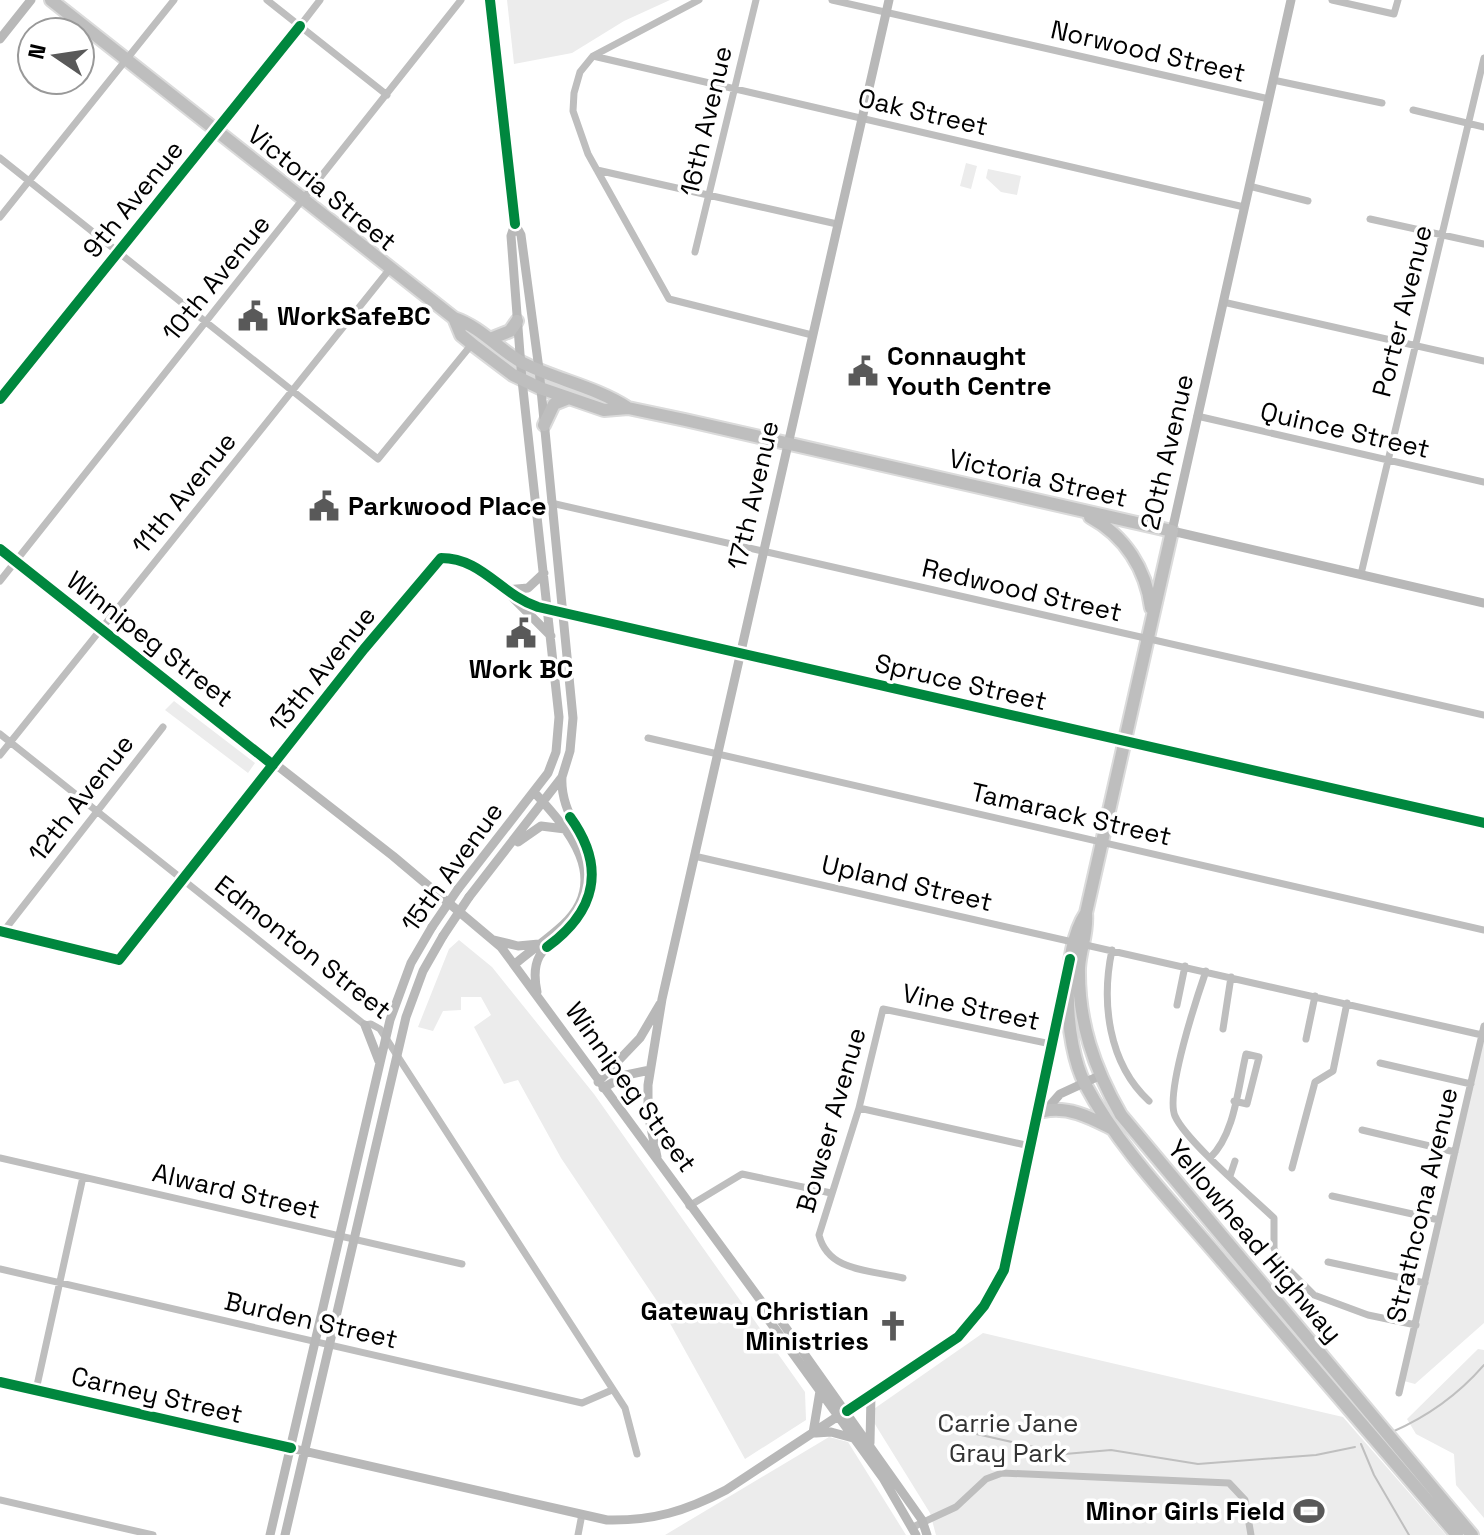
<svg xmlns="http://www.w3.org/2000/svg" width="1484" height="1535" font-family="'Space Grotesk',sans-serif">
  <rect width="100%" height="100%" fill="#fff"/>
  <path fill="#ececec" d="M 507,0 L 670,0 L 624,21 L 572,53 L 514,64 Z
    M 966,163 L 977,166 L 971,189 L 960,186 Z
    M 988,169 L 1021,176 L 1017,195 L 1001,192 L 986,178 Z
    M 174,701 L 255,763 L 248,773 L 165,710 Z
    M 459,940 L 492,967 L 594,1094 L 805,1392 L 806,1420 L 745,1459 L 661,1307 L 561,1158 L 518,1080 L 504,1084 L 474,1027 L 491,1015 L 481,997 L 461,997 L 461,1010 L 443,1011 L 433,1031 L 418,1027 L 449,949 Z
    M 1484,1021 L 1484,1323 L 1415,1384 L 1404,1381 Z
    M 983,1333 L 1343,1417 L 1446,1535 L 936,1535 L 930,1513 L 868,1413 Z
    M 1478,1349 L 1484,1350 L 1484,1518 L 1456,1485 L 1454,1454 L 1416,1434 L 1407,1419 Z
    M 829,1437 L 848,1442 L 906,1535 L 665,1535 Z"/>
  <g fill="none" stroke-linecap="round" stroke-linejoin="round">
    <path stroke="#bfbfbf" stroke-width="2" d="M 1392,1432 C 1429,1416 1458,1395 1484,1365
      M 972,1433 L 1065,1454 L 1111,1450 L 1198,1464 L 1316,1455 L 1355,1447
      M 1361,1444 L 1374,1475 L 1409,1535"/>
    <g stroke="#dbdbdb" stroke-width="16">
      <path id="highway" d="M 51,0 L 454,318 C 481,327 499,350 523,363 C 557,380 596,387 628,408
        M 454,318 L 461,335 L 472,344 L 513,375 L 540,388 L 604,410 L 628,408 L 685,420 L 1172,531 L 1086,913 C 1088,933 1080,949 1079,968 C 1078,1022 1094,1068 1121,1115 L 1472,1535
        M 490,339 L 510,331 L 517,321
        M 544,425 L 554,404 L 569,398
        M 1090,517 C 1125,536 1146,569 1151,608
        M 1086,913 C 1060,952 1064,1043 1085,1084 C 1120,1150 1175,1205 1223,1262 C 1301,1353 1379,1444 1457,1535
        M 1044,1111 C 1070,1106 1091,1118 1113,1129"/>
    </g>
    <path stroke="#bebebe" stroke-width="7" d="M 267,0 L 387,95
      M 699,0 L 593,56 L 580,72 L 574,93 L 573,111 L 588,154 L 669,299 L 812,335
      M 832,0 L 1269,99
      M 1332,0 L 1394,14 L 1398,0
      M 300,26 L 320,0
      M 593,56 L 1244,207
      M 1273,80 L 1382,103
      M 1413,110 L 1484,127
      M 0,158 L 378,459 L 472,344
      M 597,170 L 837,224
      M 1249,186 L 1308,201
      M 0,217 L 174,0
      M 1370,219 L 1484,244
      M 695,252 L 756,0
      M 1223,302 L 1484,361
      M 1197,416 L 1484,482
      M 551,503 L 1484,715
      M 1361,574 L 1484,58
      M 0,581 L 461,0
      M 0,734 L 365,1025 L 371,1024 L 380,1029 L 625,1408 L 637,1454
      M 648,738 L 1484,930
      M 0,755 L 389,270
      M 694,856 L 1482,1035
      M 0,931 L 119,960 L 364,649 L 441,558 C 482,558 500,594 538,607 L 1484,823
      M 3,932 L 163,727
      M 1112,950 C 1101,1002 1108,1063 1149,1101
      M 1206,971 C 1197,997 1165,1093 1175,1116 C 1186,1141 1251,1196 1274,1218 L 1274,1248 L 1279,1260 L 1314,1295 L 1368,1315 L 1416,1325
      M 1177,1005 L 1185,966
      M 1223,1029 L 1231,977
      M 1306,1039 L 1315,996
      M 1380,1063 L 1471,1084
      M 859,1108 L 1030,1146
      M 1362,1130 L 1455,1152
      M 0,1158 L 462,1264
      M 1210,1158 C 1235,1134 1238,1087 1246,1054 L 1259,1057 L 1247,1104 L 1234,1101
      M 1292,1168 L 1315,1082 L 1333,1071 L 1347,1003
      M 1230,1176 L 1235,1161
      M 1332,1196 L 1439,1220
      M 689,1206 L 742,1174 L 831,1193
      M 1328,1262 L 1425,1283
      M 0,1269 L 582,1403 L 612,1390
      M 903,1278 C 870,1270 828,1272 819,1235 L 859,1108 L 883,1009 L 1051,1044
      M 36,1390 L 83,1177
      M 1399,1393 L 1484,1026
      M 0,1500 L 153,1535
      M 913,1527 L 956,1507 L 986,1479 L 1002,1473 L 1229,1483 L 1245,1500 L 1251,1535
      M 578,1535 L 582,1514"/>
    <path stroke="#b8b8b8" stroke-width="9" d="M 1291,0 L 1172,531 L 1484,603
      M 0,39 L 31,0
      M 0,399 L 300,26
      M 0,549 L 393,856 L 501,947 L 764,1305 L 774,1311 L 922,1520 L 927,1535
      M 505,590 L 551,636
      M 505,590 L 528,588 L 544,573
      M 518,842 L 541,826 L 565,829
      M 458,889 L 548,773 L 556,752 L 559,717 L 522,380 L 511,236 L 515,224
      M 469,897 L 562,777 L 570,751 L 573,718 L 539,369 L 521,235 L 515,224 L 490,0
      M 494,940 L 518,946 L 539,944
      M 515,964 C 530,951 548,939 563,925 C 613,879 567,828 534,792
      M 537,992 C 525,934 572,948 588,901 C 605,853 559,822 562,777
      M 365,1025 L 379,1061
      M 598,1082 L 640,1038 L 660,1004
      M 603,1088 L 626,1075 L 650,1070
      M 1045,1111 L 1060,1094 L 1099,1076
      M 657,1157 L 648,1113 L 648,1085 L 662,999 L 889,0
      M 764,1305 L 765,1315 L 883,1478 L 916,1535
      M 0,1382 L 607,1520 C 653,1521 686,1511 726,1490 L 958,1337 L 984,1306 L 1004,1270 L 1065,983
      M 813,1433 L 820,1391
      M 816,1433 L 831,1432 L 853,1438
      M 870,1443 L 871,1394
      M 270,1535 L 390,1020 L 411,963 L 432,927
      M 285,1535 L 406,1017 L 423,971 L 443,936"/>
    <use href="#highway" stroke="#bebebe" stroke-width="12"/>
    <path stroke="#b8b8b8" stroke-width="9" d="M 432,927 L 458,889
      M 443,936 L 469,897"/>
    <g stroke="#fff" stroke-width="15">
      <path id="cycleway" d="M 490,0 L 515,224
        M 0,399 L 300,26
        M 0,549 L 273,765
        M 0,931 L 119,960 L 364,649 L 441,558 C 482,558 500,594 538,607 L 1484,823
        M 547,947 C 595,912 607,868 570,817
        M 0,1382 L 291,1448
        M 847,1411 L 958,1337 L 984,1306 L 1004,1270 L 1070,959"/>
    </g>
    <use href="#cycleway" stroke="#00873e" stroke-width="10"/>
  </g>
  <defs>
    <g id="civic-bare" transform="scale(2.4)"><path d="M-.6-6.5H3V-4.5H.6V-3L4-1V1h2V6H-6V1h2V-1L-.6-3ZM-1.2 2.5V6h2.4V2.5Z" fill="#595959" stroke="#fff" stroke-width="2.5" paint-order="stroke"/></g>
    <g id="church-bare" transform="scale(2.4)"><path d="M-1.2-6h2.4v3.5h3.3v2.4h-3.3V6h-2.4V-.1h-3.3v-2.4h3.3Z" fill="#595959" stroke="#fff" stroke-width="2.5" paint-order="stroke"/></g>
    <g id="stadium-bare" transform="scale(2.4)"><path d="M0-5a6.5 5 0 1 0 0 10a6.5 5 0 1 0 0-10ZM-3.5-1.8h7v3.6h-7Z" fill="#595959" stroke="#fff" stroke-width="2.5" paint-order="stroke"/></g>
  </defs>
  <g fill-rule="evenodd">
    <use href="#civic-bare" x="253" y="316"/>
    <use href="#civic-bare" x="863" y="371"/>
    <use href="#civic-bare" x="324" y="506"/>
    <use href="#civic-bare" x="521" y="633"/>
    <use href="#church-bare" x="893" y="1326"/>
    <use href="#stadium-bare" x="1309" y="1511"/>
  </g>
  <g text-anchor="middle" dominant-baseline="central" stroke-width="7" stroke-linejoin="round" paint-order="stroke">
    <g font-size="26" fill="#000" stroke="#fff">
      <text transform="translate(1148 51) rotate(13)">Norwood Street</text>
      <text transform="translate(923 112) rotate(13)">Oak Street</text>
      <text transform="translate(706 121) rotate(-77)">16th Avenue</text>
      <text transform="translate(322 188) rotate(39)">Victoria Street</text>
      <text transform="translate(133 199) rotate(-51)">9th Avenue</text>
      <text transform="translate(216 278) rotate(-51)">10th Avenue</text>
      <text transform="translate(1402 311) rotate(-76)">Porter Avenue</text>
      <text transform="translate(1345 430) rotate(13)">Quince Street</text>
      <text transform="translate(1167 452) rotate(-77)">20th Avenue</text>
      <text transform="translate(1038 478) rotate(13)">Victoria Street</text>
      <text transform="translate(184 493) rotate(-51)">11th Avenue</text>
      <text transform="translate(753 495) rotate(-77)">17th Avenue</text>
      <text transform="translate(1022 590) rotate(13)">Redwood Street</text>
      <text transform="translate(150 639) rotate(38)">Winnipeg Street</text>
      <text transform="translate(322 669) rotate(-51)">13th Avenue</text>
      <text transform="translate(961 682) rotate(13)">Spruce Street</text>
      <text transform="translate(81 798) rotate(-52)">12th Avenue</text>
      <text transform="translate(1071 814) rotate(13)">Tamarack Street</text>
      <text transform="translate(452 867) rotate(-54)">15th Avenue</text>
      <text transform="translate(907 883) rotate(13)">Upland Street</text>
      <text transform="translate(303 947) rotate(38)">Edmonton Street</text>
      <text transform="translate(971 1007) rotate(12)">Vine Street</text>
      <text transform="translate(631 1087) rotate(54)">Winnipeg Street</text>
      <text transform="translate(831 1120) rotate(-74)">Bowser Avenue</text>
      <text transform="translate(236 1191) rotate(13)">Alward Street</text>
      <text transform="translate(1422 1205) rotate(-77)">Strathcona Avenue</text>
      <text transform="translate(1255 1241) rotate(50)">Yellowhead Highway</text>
      <text transform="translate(311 1320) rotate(13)">Burden Street</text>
      <text transform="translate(157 1395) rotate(13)">Carney Street</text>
    </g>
    <g font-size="26" font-weight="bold" fill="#000" stroke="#fff" text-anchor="start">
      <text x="277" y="316">WorkSafeBC</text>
      <text x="887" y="356">Connaught<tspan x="887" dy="30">Youth Centre</tspan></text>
      <text x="348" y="506">Parkwood Place</text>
      <text x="521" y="669" text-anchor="middle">Work BC</text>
      <text x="869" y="1311" text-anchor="end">Gateway Christian<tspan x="869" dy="30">Ministries</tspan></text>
      <text x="1285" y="1511" text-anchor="end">Minor Girls Field</text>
    </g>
    <g font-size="26" fill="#333" stroke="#fff">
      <text x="1008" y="1423">Carrie Jane<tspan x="1008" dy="30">Gray Park</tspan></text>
    </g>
  </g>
  <g transform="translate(56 56) rotate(283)"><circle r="38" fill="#ffffff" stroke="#999999" stroke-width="2"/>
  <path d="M0-6L14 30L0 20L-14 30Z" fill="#595959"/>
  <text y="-12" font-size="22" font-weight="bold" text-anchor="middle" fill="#000000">N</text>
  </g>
</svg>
